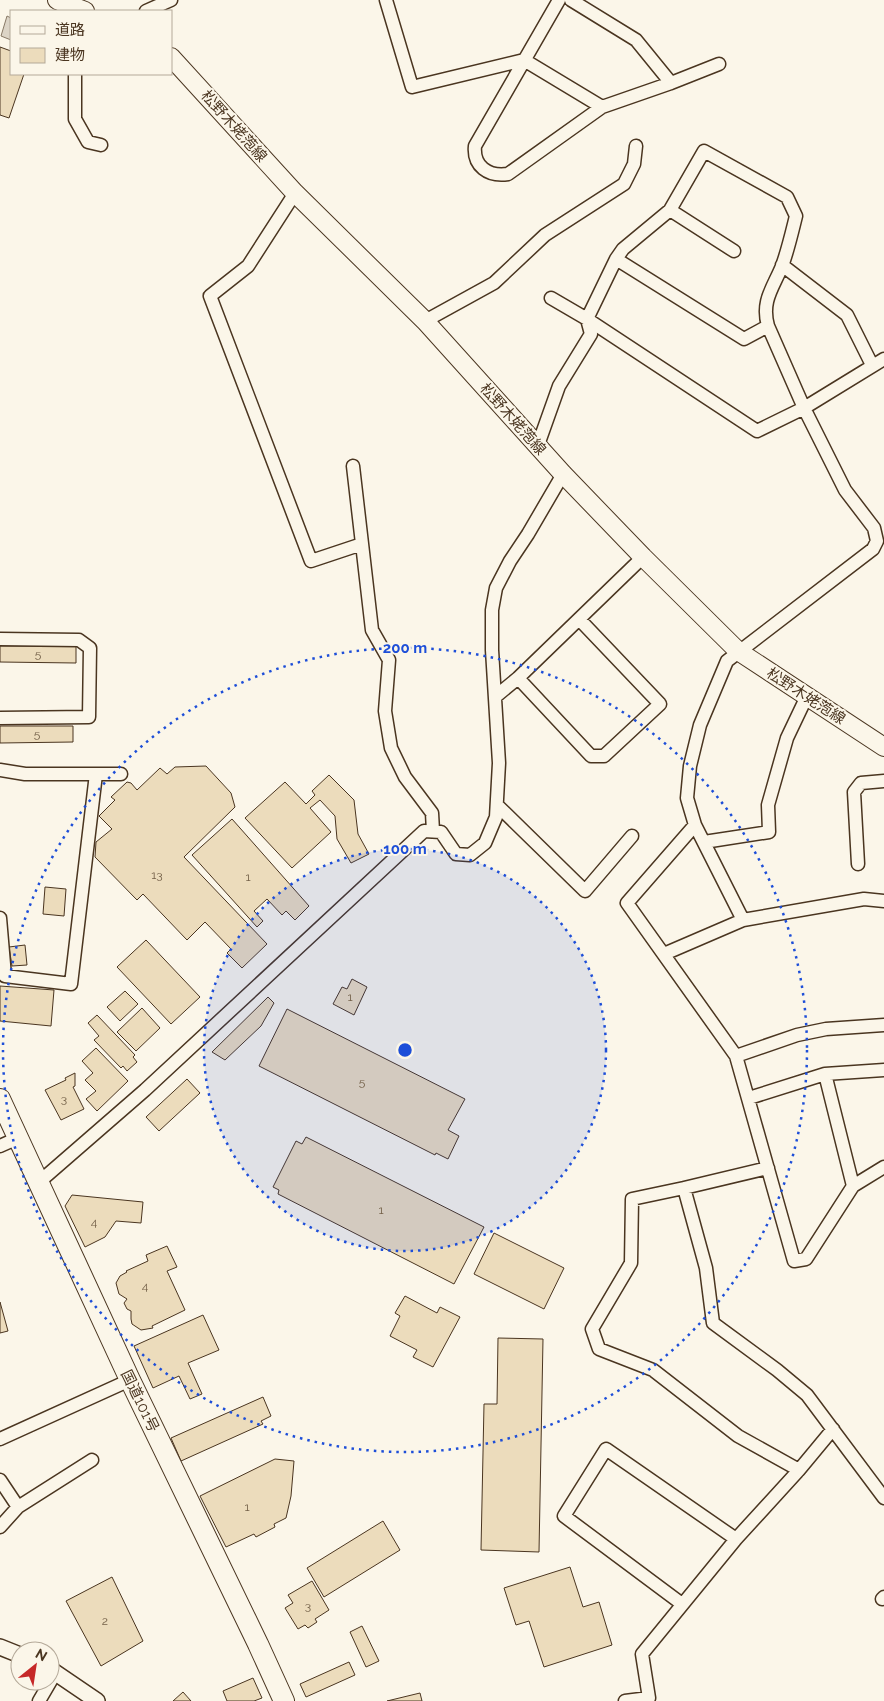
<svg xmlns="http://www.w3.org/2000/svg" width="884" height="1701" font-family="Raleway,'Noto Sans JP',sans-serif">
  <rect width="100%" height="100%" fill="#fbf6e9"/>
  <path fill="#dcd4c6" stroke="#887966" d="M 7,16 L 11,18 L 11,40 L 1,36 Z"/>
  <path fill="#ecdcbc" stroke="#4a3520" d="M 0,47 L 11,51 L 11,74 L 24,74 L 9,118 L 0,115 Z
    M 0,646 L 76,646 L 76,663 L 0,662 Z
    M 0,726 L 73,726 L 73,742 L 0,743 Z
    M 206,766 L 231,793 L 235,807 L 184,857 L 267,944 L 242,968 L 227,953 L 231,949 L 205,922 L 187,940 L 143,894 L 137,900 L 95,857 L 96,842 L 112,829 L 99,816 L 115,800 L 111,797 L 127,782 L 131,783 L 137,790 L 160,768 L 167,774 L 175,767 Z
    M 329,775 L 354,800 L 358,834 L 369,854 L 351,863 L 337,839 L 335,816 L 320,800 L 310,808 L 331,832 L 292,868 L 245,818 L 285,782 L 306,804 L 315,795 L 312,791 Z
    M 232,819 L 309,906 L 295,920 L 286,911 L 282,915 L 267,899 L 254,911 L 263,921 L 257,927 L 192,855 Z
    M 45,887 L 66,889 L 64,916 L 43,914 Z
    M 146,940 L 200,997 L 171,1024 L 117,967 Z
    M 25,945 L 27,965 L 12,966 L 9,947 Z
    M 352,979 L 367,987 L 354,1015 L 333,1004 L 342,987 L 347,989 Z
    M 0,986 L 54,990 L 51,1026 L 0,1021 Z
    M 125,991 L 138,1004 L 120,1021 L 107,1007 Z
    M 268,997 L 274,1003 L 261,1026 L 225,1060 L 212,1052 Z
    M 142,1008 L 160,1028 L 136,1051 L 117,1032 Z
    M 287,1009 L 465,1099 L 448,1130 L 459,1136 L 448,1159 L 436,1153 L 435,1155 L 259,1066 Z
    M 97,1015 L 135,1055 L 133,1057 L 137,1062 L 127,1071 L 123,1066 L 121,1068 L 94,1040 L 99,1036 L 88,1023 Z
    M 96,1048 L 128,1081 L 97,1111 L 86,1099 L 96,1091 L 85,1080 L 93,1073 L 82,1061 Z
    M 75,1073 L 75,1086 L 73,1087 L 84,1109 L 61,1120 L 45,1090 L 66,1080 L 65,1078 Z
    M 187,1079 L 200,1093 L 159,1131 L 146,1117 Z
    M 306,1137 L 484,1227 L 454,1284 L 278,1194 L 279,1190 L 273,1187 L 296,1141 L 302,1144 Z
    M 72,1195 L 143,1202 L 141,1223 L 116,1221 L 105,1237 L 85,1247 L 65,1206 Z
    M 494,1233 L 564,1268 L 544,1309 L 474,1274 Z
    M 167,1246 L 177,1267 L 167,1271 L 185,1310 L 152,1326 L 153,1328 L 141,1330 L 132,1324 L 131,1319 L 131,1311 L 127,1309 L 124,1303 L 127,1299 L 119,1294 L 116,1283 L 120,1276 L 127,1272 L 126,1271 L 148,1261 L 146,1255 Z
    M 405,1296 L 437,1313 L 440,1307 L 460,1317 L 433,1367 L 413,1357 L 417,1350 L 390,1336 L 400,1316 L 395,1313 Z
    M 0,1302 L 8,1331 L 0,1333 Z
    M 203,1315 L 219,1350 L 188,1363 L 202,1394 L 190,1399 L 179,1376 L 153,1388 L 134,1346 Z
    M 498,1338 L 543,1339 L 539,1552 L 481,1550 L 484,1404 L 497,1404 Z
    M 263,1397 L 271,1416 L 261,1421 L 263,1424 L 181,1461 L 171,1438 Z
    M 275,1459 L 294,1461 L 291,1496 L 286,1518 L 274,1524 L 275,1527 L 256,1537 L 254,1534 L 226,1547 L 200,1496 Z
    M 383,1521 L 400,1550 L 324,1597 L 307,1568 Z
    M 570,1567 L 583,1607 L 599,1602 L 612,1645 L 544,1667 L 529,1621 L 516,1625 L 504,1588 Z
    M 112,1577 L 143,1641 L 101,1666 L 66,1601 Z
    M 312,1581 L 329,1610 L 315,1619 L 317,1622 L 308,1628 L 305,1625 L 298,1629 L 285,1608 L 293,1603 L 288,1595 Z
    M 362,1626 L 379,1661 L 366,1667 L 350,1632 Z
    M 349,1662 L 355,1675 L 306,1697 L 300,1684 Z
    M 253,1678 L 262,1698 L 254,1701 L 227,1701 L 223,1691 Z
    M 183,1692 L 191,1701 L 173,1701 Z
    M 420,1693 L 422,1701 L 387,1701 Z"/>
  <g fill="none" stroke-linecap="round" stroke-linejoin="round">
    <g stroke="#4a3520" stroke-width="15">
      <path id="minor" d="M 386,0 L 412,87 L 524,60 L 602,107
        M 559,0 L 475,146 C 473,166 488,177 508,174 L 602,107 L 671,83 L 636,40 L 571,0
        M 146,11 L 171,0
        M 75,74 L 75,119 L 88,142 L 101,145
        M 671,83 L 719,64
        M 295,193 L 248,266 L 210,296 L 311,561 L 362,544
        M 670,210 L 734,251
        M 616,259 L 744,339 L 768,326
        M 782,265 L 847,315 L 872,365
        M 551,298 L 587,319 L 757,431 L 804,408 L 884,359
        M 425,321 L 494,283 L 545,235 L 624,184 L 634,164 L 636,146
        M 538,445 L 559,386 L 591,334 L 587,319 L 616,259 L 623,249 L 670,210 L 704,151 L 787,197 L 796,216 C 792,232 788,250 782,266 C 773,288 761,301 768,326 L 804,408 L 845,490 L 874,528 L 877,541 L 873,549 L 727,661 L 700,725 L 690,766 L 687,798 L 695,825 L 743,920
        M 353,466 L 372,630 L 389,660 L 385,711 L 391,748 L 405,777 L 432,813 L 433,831
        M 0,639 L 79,640 L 90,648 L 89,717 L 0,718
        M 518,678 L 591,756 L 604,756 L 660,704 L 579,619
        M 495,697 L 518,678 L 643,557
        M 0,770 L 25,774 L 121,774
        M 497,805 L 585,891 L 632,836
        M 695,825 L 627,903 L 736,1056 L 794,1261 L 806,1259 L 853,1186 L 884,1167
        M 704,842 L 769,832 L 768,805 L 787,738 L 807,696
        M 858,864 L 854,792 L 861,783 L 884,781
        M 0,918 L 5,976 L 71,984 L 96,774
        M 664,954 L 743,920 L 864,899 L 884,901
        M 736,1056 L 797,1035 L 826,1029 L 884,1025
        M 825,1074 L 853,1186
        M 749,1098 L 825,1074 L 884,1070
        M 0,1146 L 18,1138
        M 38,1183 L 145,1090 L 424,831 L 441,832 L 456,854 L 470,855 L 485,843 L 496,817 L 499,763 L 492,650 L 492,610 L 496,588 L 510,561 L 528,534 L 563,474
        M 684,1188 L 768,1168
        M 0,1439 L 130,1380
        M 799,1470 L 738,1436 L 653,1370 L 599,1349 L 592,1329 L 631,1263 L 632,1199 L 684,1188 L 706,1268 L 713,1323 L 777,1370 L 807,1395 L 884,1498
        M 0,1480 L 18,1507
        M 0,1527 L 18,1507 L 92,1460
        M 882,1599 L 884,1597
        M 682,1604 L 564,1516 L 606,1449 L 736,1539
        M 39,1701 L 56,1672
        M 625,1701 L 649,1698 L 642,1654 L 736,1539 L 799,1470 L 833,1429"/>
    </g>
    <g stroke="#4a3520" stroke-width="18">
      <path id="tertiary" d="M 0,1647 L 20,1655
        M 50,1669 L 97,1701"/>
    </g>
    <g stroke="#4a3520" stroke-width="20">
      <path id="secondary" d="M 57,0 L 85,11
        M 171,57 L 295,193 L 425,321 L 563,474 L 643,557 L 738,651 L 884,747"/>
    </g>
    <g stroke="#4a3520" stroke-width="22">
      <path id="trunk" d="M 0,1099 L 130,1380 L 258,1644 L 284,1701"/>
    </g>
    <use href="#minor" stroke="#fbf6e9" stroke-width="12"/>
    <use href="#tertiary" stroke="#fbf6e9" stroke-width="15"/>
    <use href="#secondary" stroke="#fbf6e9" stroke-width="18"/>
    <use href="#trunk" stroke="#fbf6e9" stroke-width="20"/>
  </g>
  <circle cx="405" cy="1050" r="201" fill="#1d4ed8" fill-opacity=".12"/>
  <g fill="none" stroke="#1d4ed8" stroke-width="2.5" stroke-dasharray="2.5 5">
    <circle cx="405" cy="1050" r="201"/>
    <circle cx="405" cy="1050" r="402"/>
  </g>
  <g text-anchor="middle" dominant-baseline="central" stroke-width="4" stroke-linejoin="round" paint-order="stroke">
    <g font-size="12" fill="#725f47">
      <text x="38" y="654">5</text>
      <text x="37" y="734">5</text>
      <text x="157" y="875">13</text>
      <text x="248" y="877">1</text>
      <text x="350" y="997">1</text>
      <text x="362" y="1082">5</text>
      <text x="64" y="1099">3</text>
      <text x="381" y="1210">1</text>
      <text x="94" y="1222">4</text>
      <text x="145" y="1286">4</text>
      <text x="247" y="1507">1</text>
      <text x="308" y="1606">3</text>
      <text x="105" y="1621">2</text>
    </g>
    <g font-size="15" fill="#4a3520" stroke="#fbf6e9">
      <text transform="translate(234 126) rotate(48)">松野木姥萢線</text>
      <text transform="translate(513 419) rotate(48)">松野木姥萢線</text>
      <text transform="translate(806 696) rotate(33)">松野木姥萢線</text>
      <text transform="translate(140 1401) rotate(64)">国道101号</text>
    </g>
  </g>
  <circle cx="405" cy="1050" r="8" fill="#1d4ed8" stroke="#fbf6e9" stroke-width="2.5"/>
  <g font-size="15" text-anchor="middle" font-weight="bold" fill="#1d4ed8" stroke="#fbf6e9" stroke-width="4" stroke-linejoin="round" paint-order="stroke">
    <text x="405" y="653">200 m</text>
    <text x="405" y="854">100 m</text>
  </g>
  <rect x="10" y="10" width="162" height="65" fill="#fbf6e9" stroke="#b4a999"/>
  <rect x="20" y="26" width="25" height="8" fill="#fbf6e9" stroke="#b4a999"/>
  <text x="55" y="35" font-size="15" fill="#4a3520">道路</text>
  <rect x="20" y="48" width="25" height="15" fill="#ecdcbc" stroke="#b4a999"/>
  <text x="55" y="60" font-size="15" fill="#4a3520">建物</text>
  <g transform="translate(35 1666) rotate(30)"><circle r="24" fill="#fbf6e9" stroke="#b4a999"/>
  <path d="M0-4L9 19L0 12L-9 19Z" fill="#c62828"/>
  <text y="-8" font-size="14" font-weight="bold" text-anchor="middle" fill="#4a3520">N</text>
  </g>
</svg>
